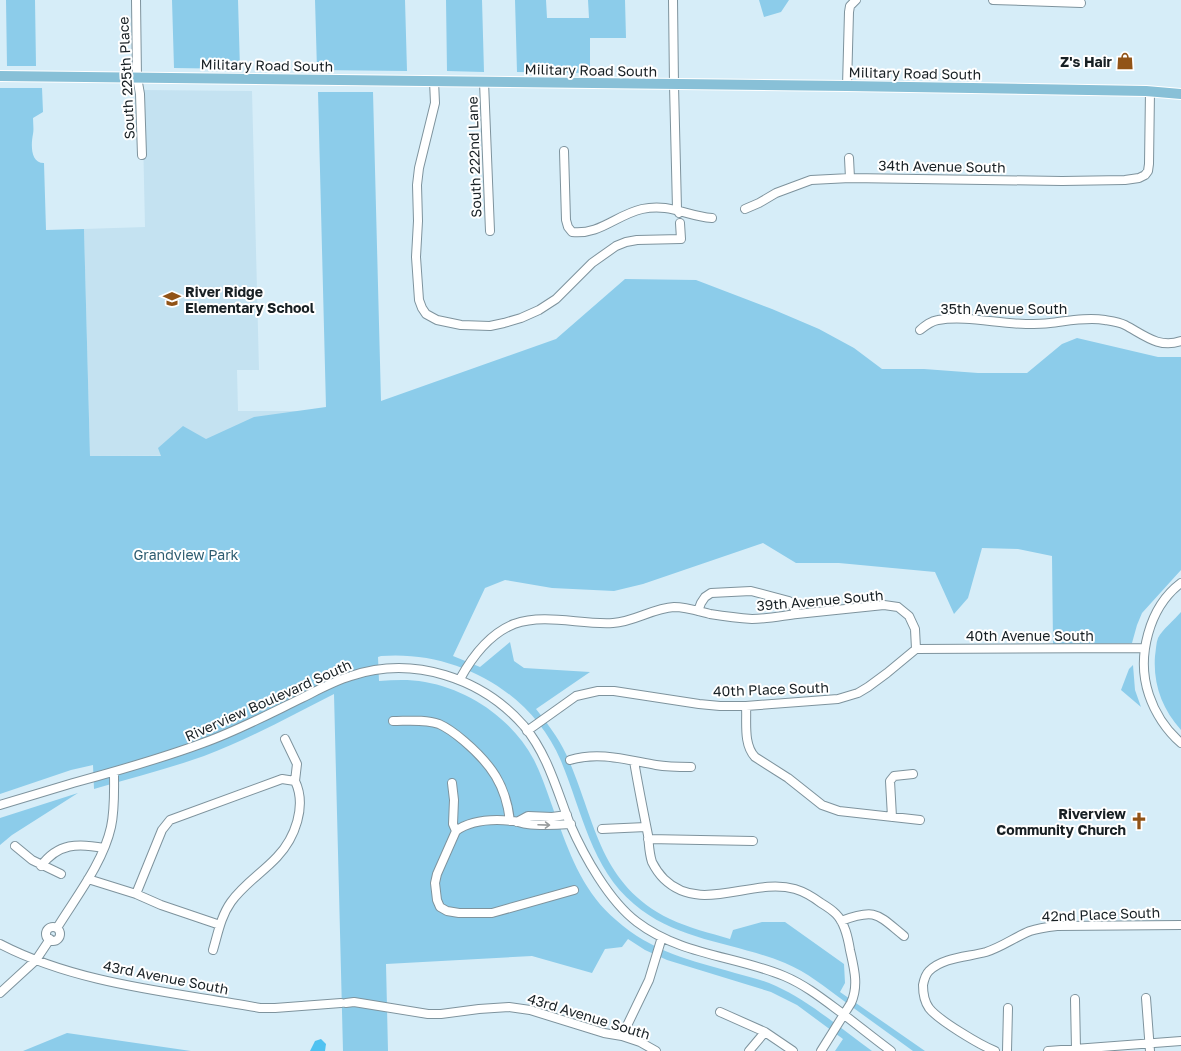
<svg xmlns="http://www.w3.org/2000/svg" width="1181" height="1051" font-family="'Golos Text',sans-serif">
  <rect width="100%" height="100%" fill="#d6edf8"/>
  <path fill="#c4e2f1" d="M 142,90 L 252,91 L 259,370 L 237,370 L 238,411 L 326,411 L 327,455 L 90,456 L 84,229 L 145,227 Z"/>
  <path fill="#8cccea" d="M 6,0 L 35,0 L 36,66 L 7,66 Z
    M 172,0 L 238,0 L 240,69 L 174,68 Z
    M 315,0 L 405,0 L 407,71 L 317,70 Z
    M 446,0 L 482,0 L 484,72 L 447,71 Z
    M 515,0 L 546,0 L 547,18 L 589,18 L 588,0 L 625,0 L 626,38 L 590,38 L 590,73 L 517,72 Z
    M 759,0 L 789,0 L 781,12 L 764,17 Z
    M 0,88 L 42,88 L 43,112 L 33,118 C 33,123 34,129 33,134 C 31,144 30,163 44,163 L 46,230 L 84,229 L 90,456 L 161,456 L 158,448 L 183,426 L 206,439 L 254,417 L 326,407 L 318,92 L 373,92 L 381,401 L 556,339 L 625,279 L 696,280 L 772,309 L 819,329 L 854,348 L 882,369 L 924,369 L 978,373 L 1027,373 L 1062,344 L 1077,338 L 1158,357 L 1181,357 L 1181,570 L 1142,613 L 1137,625 L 1132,643 L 1053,644 L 1052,556 L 1018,549 L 982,548 L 968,598 L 954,614 L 935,572 L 839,563 L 796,563 L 763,543 L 643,584 L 614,591 L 552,588 L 505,580 L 485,588 L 453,656 L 480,667 L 510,642 L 514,661 L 524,668 L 590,672 L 536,709 C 547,723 558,737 566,754 C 596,819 597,883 670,919 C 689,928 710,933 730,939 L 733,930 L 762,922 L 785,922 L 844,964 L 845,983 L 840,992 L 925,1051 L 913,1051 C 890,1034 867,1018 844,1001 C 825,987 807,972 785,963 C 734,942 677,941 634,904 C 591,868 582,811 561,761 C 531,691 456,650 381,656 L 378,657 L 379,681 C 394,680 409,679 425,682 C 470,690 512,719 534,760 C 544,780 550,801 558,822 C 571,858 585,894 616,920 C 652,952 690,960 735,973 C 749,977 763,980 776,986 C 809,1001 843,1030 872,1051 L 835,1051 L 843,1039 L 797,1005 L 771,992 L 667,960 L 645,950 L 628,939 L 622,947 L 605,949 L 592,973 L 532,956 L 386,964 L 388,1051 L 343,1051 L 334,694 C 291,716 249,739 204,756 C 168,769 131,778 94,789 L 93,765 L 71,770 L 0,794 Z
    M 1181,612 L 1181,730 C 1162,709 1153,684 1155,656 C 1156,650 1156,643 1158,638 C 1162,630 1175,619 1181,612 Z
    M 1133,665 L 1135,690 L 1141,707 L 1121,690 L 1129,669 Z
    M 78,793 L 12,835 L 0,845 L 0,818 Z
    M 67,1033 L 191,1051 L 23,1051 Z"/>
  <path fill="#50c2f1" d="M 321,1039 L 326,1044 L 325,1051 L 310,1051 L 315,1041 Z"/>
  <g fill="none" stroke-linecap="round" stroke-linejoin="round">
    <g stroke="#7e939d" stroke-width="10">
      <path id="minor" d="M 136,0 L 137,77 L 140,94 L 142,155
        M 673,0 L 674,85 L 677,209 L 679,213
        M 993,0 L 1081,3
        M 434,81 L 435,103 L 419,168 L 417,185 L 418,221 L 416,257 L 419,300 L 422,308 L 426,314 L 437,320 L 461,325 L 490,326 L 504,323 L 521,318 L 539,310 L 556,299 L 592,263 L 616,246 L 626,242 L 637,240 L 681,239 L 680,223
        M 484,82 L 490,231
        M 847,86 L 849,12 L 850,6 L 856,0
        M 564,151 L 566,220 L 568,227 L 572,232 C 600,235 616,215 642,209 C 670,203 686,216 712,218
        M 849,158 L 850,178
        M 745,209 L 759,203 L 776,193 L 811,180 L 850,178 L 1062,181 L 1125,180 L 1139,178 L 1145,175 L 1148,171 L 1149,164 L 1150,91
        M 920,330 C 926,325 931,321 938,320 C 966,315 998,324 1026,324 C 1034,324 1042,324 1050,323 C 1068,321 1087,317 1105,320 C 1111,321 1119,322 1125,325 C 1144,335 1159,349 1181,341
        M 1181,583 C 1149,607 1136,657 1149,695 C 1155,713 1167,731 1181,743
        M 698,611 L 701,603 L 705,597 L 711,593 L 751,591 L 789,601 L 795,609 L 795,614
        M 916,649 L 1145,648
        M 460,679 C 472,657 489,634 514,624 C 546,613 580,625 613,623 C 634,622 653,608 674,607 C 686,607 698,611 710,614 C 723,616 738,618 752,619 C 767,619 781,616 797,614 C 826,611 855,608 884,605 L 898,607 L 909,616 L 915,629 L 916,649
        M 746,706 C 747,722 743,744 755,757 L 788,778 L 822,805 L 839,811 L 920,820
        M 393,721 C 407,721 425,719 439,724 C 448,728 457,735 464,741 C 491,764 506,785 510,821
        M 527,731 L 576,696 L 598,691 L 614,691 L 699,704 L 720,706 L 746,706 L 838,699 L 858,693 L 868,687 L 887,673 L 916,649
        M 570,760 C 599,751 627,760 656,765 C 668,767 679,767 691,767
        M 634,761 C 638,785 643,810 648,835 C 649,844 649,853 652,862 C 655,868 660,875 664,879 C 701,915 752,877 795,889 C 805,892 813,897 821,903 C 826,906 832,910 836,914 C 845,923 848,938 850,950 C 854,968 859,986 851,1003 L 821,1051
        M 452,783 L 454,800 L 453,824 L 456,831
        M 0,805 C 24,798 49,790 73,783 C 117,771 160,759 203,743 C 237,731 269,714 302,698 C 318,690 334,681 351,676 C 413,655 482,678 524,726 C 548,755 557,791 570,824 C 584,856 609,901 637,922 C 680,955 736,956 784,976 C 803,984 819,996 835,1008 C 854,1022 872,1037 891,1051
        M 892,817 L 890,781 L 894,776 L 913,774
        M 517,822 L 528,816 L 552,817 L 567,815
        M 602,829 L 646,827
        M 456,831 L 437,874 L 435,883 L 437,900 L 440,907 L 447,911 L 459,913 L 492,913 L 574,890
        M 456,831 C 471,820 494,819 513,821 C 518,821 522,824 527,824 C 542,826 556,825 571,824
        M 648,839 L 753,841
        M 15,846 L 32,860 L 61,874
        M 41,866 C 58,843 78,843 104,848
        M 88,879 L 136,894 L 161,905 L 220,925
        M 136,894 L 162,830 L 170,820 L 282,779 L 295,781 L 297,764 L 285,739
        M 841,921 C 876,908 877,914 904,936
        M46 934a7 7 0 1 1 14 0a7 7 0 1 1-14 0Z
        M 57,928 C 76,897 103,863 111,827 C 115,809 114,790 114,772
        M 0,944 C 79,985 174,992 260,1008 L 275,1008 L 341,1003
        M 213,950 C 218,933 221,916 231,902 C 244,884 262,873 277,857 C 295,838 307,806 295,781
        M 0,993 L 36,960 L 50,939
        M 1146,998 L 1150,1051
        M 1075,999 L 1076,1049
        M 346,1003 L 354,1002 L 428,1014 L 441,1014 L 479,1009 L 509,1007 L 530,1010 L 604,1033 L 622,1036 L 640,1042 L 656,1051
        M 720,1012 L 765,1032 L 793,1051
        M 622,1036 L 649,980 L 662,937
        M 749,1051 L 765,1032
        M 995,1051 C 980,1045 938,1020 929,1008 C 924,1001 923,993 923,985 C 924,980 926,974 929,971 C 943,957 968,957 986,952 C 1002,947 1015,937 1030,931 C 1039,928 1048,927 1057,926 L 1181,925
        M 1007,1051 L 1008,1008
        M 1048,1051 L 1181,1041"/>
    </g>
    <g stroke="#fff" stroke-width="12">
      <path id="major" d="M 0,76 L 847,86 L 1146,91 L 1181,94"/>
    </g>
    <use href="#minor" stroke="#fff" stroke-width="8"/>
    <use href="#major" stroke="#88c0d7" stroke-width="10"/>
  </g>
  <defs><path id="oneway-shaft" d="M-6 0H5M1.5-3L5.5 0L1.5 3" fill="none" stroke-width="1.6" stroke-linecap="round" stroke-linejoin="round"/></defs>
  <use stroke="#979b9c" href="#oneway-shaft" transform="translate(544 825) rotate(2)"/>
  <defs>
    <g id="shop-bare" transform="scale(1.38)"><path d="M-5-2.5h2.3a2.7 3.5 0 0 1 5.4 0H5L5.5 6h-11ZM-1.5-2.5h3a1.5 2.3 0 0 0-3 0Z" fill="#915317" stroke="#fff" stroke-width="2.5" paint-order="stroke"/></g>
    <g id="school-bare" transform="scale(1.38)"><path d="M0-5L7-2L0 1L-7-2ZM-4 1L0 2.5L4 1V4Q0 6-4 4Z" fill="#915317" stroke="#fff" stroke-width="2.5" paint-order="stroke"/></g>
    <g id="church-bare" transform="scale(1.38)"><path d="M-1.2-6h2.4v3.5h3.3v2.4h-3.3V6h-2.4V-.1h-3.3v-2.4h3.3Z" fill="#915317" stroke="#fff" stroke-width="2.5" paint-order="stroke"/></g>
  </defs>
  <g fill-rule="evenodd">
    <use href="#shop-bare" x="1125" y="61"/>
    <use href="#school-bare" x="172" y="299"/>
    <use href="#church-bare" x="1139" y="821"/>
  </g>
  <g text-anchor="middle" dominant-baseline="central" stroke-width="4" stroke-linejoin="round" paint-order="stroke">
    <g font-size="14" font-weight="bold" fill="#182024" stroke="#fff" text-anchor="end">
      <text x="1112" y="61">Z's Hair</text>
      <text x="185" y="291" text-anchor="start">River Ridge<tspan x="185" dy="16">Elementary School</tspan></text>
      <text x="1126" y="813">Riverview<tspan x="1126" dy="16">Community Church</tspan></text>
    </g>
    <g font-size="14" fill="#182024" stroke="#fff">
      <text transform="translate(267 65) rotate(1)">Military Road South</text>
      <text transform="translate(591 70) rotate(1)">Military Road South</text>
      <text transform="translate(915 73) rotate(1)">Military Road South</text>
      <text transform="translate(126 78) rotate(-93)">South 225th Place</text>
      <text transform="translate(474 157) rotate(-92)">South 222nd Lane</text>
      <text transform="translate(942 166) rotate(1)">34th Avenue South</text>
      <text x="1004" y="308">35th Avenue South</text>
      <text transform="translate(820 600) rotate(-5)">39th Avenue South</text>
      <text x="1030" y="635">40th Avenue South</text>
      <text transform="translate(771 689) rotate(-2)">40th Place South</text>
      <text transform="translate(268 700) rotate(-24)">Riverview Boulevard South</text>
      <text transform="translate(1101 914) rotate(-2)">42nd Place South</text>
      <text transform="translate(166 977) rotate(11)">43rd Avenue South</text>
      <text transform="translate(589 1016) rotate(17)">43rd Avenue South</text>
    </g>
    <g font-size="14" fill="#2e5d71" stroke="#fff">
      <text x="186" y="554">Grandview Park</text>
    </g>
  </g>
</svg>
